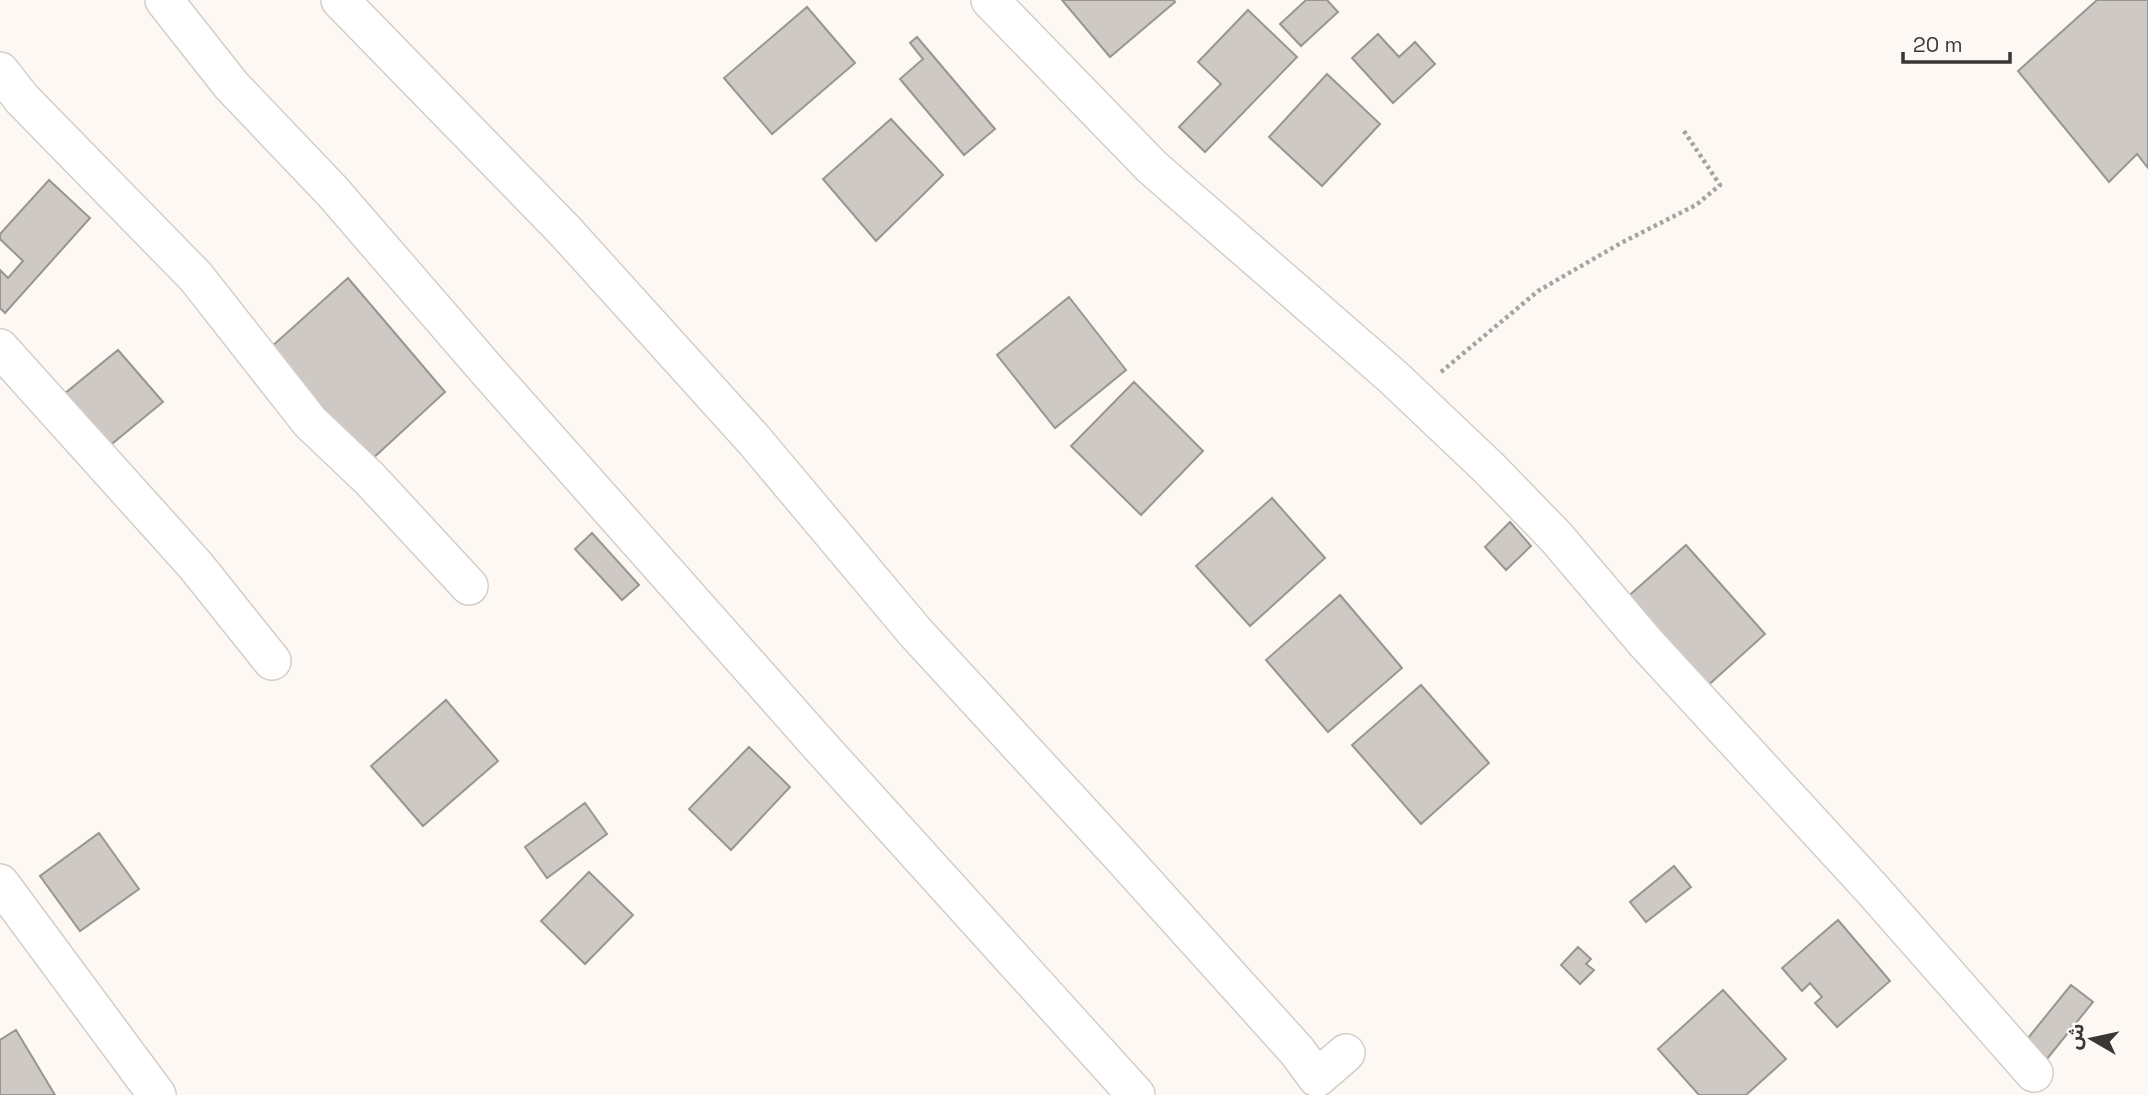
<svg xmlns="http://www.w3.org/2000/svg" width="2148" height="1095" font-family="'Space Grotesk','Noto Sans Arabic',sans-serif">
  <rect width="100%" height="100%" fill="#fdf8f3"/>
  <path fill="#cec9c4" stroke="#9a9591" stroke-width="2" d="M 1062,0 L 1174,0 L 1175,2 L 1110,57 Z
    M 1306,0 L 1327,0 L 1338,12 L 1301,46 L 1280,24 Z
    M 2097,0 L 2148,0 L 2148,168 L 2137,154 L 2109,182 L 2018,71 Z
    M 807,7 L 855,63 L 772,134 L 724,78 Z
    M 1248,10 L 1297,57 L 1205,152 L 1179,127 L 1221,84 L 1198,62 Z
    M 1378,34 L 1399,57 L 1415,42 L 1435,64 L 1393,103 L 1352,58 Z
    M 917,37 L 995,129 L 964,155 L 900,79 L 923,59 L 910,43 Z
    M 1327,74 L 1380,124 L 1322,186 L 1269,137 Z
    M 891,119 L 943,175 L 876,241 L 823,179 Z
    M 49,180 L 90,218 L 5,313 L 0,308 L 0,270 L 8,278 L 23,261 L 0,239 L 0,234 Z
    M 348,278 L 445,392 L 370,461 L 270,348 Z
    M 1069,297 L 1126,370 L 1055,428 L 997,355 Z
    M 118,350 L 163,402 L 102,452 L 58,399 Z
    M 1134,382 L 1203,451 L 1141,515 L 1071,446 Z
    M 1272,498 L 1325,558 L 1250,626 L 1196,566 Z
    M 1510,522 L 1531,546 L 1506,570 L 1485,547 Z
    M 592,533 L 639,585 L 622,600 L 575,549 Z
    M 1686,545 L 1765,634 L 1704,689 L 1624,600 Z
    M 1340,595 L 1402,668 L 1328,732 L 1266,660 Z
    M 1421,685 L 1489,763 L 1421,824 L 1352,745 Z
    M 446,700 L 498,761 L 423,826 L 371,766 Z
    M 749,747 L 790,787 L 731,850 L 689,809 Z
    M 585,803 L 607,834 L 547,878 L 525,847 Z
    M 99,833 L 139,889 L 80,931 L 40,876 Z
    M 1674,866 L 1691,887 L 1646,922 L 1630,902 Z
    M 589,872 L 633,915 L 585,964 L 541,921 Z
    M 1838,920 L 1890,981 L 1837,1027 L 1815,1003 L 1822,997 L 1810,983 L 1802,991 L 1782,968 Z
    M 1578,947 L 1591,959 L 1586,964 L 1594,970 L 1580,984 L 1561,965 Z
    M 2071,985 L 2093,1002 L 2046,1060 L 2024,1043 Z
    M 1723,990 L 1786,1059 L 1746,1095 L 1699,1095 L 1658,1049 Z
    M 16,1030 L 55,1095 L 0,1095 L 0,1040 Z"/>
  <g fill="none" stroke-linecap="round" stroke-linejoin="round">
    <g stroke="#d2cec9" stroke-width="40">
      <path id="minor" d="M 164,0 L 231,85 L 332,191 L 486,369 L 821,747 L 1136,1095
        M 340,0 L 565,231 L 754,440 L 916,633 L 1122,857 L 1297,1051 L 1317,1078 L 1346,1053
        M 990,0 L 1152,167 L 1393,377 L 1489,468 L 1556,537 L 1646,643 L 1873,890 L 2034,1073
        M 0,71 L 22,99 L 196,277 L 310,422 L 369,478 L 469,586
        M 0,348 L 196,566 L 272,661
        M 0,883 L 157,1095"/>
    </g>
    <path stroke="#a7a39f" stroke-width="4.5" stroke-dasharray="3.5 3.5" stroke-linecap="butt" d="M 1441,372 L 1538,291 L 1621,243 L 1696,205 L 1720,185 L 1684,131"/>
    <use href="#minor" stroke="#fff" stroke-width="37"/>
  </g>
  <g transform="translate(2092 1039) rotate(279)" stroke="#fdf8f3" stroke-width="5" paint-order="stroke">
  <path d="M0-5L12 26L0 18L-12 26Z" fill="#393735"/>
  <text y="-10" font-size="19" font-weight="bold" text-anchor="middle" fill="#393735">ش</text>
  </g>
  <path d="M1903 52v10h107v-10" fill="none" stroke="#393735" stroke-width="3.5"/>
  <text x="1913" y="52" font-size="21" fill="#393735" stroke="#fdf8f3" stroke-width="5" paint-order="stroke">20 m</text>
</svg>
